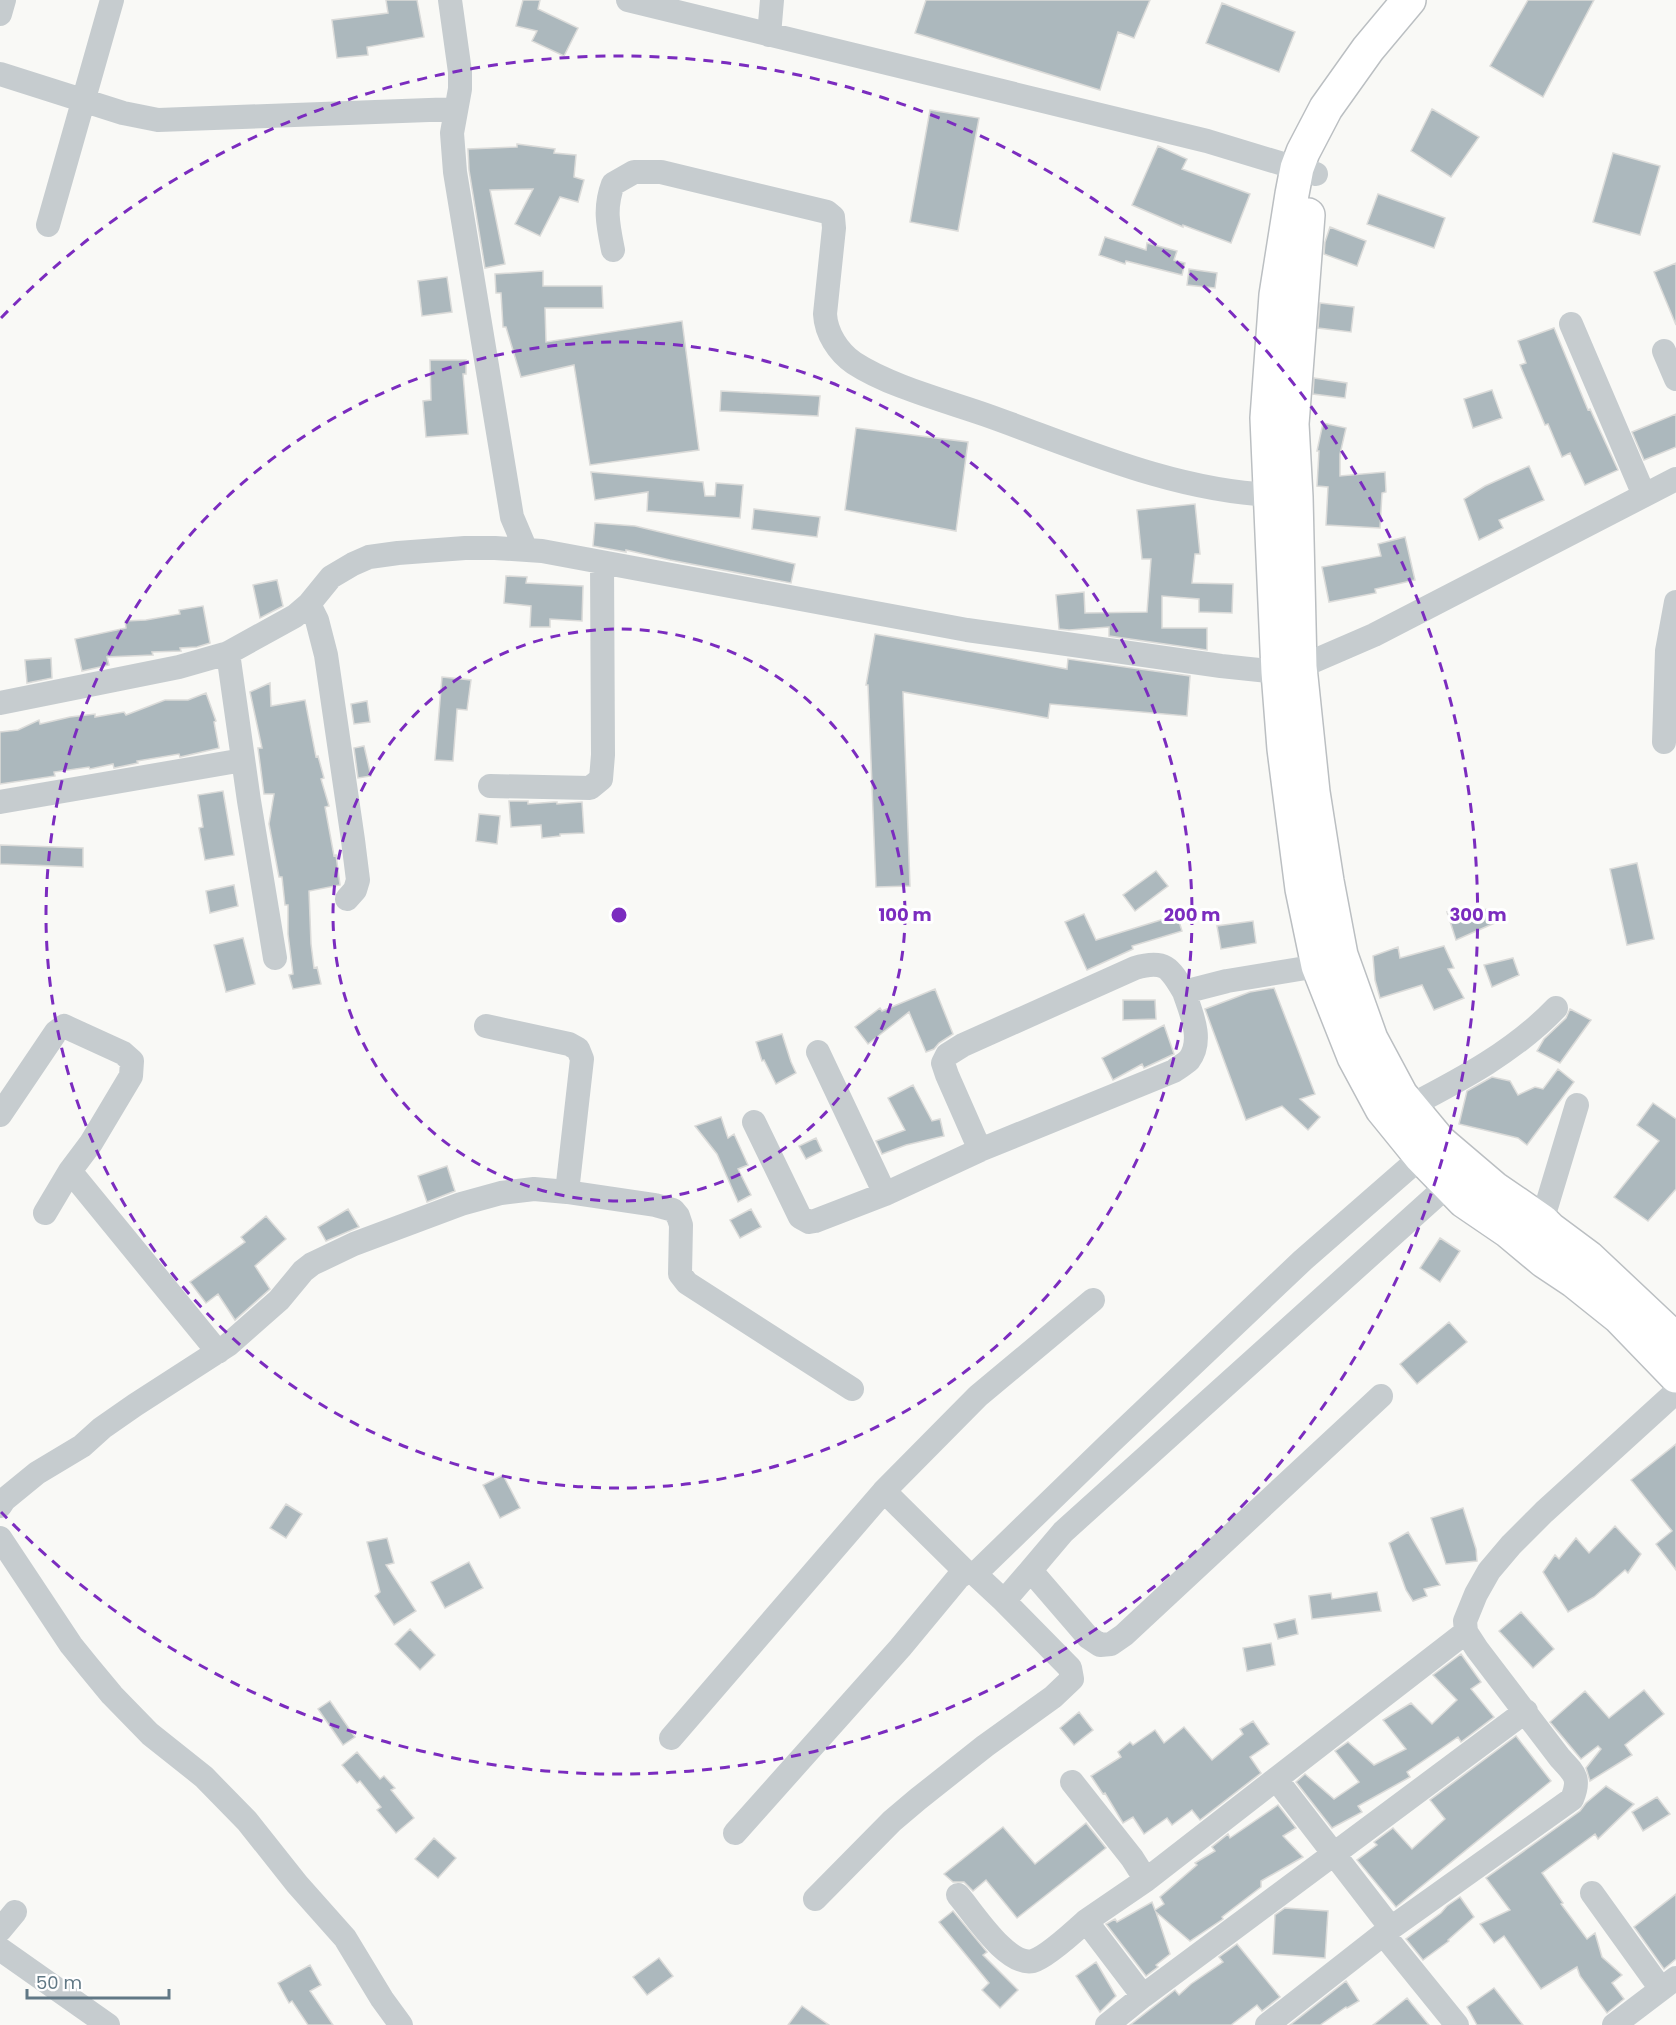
<svg xmlns="http://www.w3.org/2000/svg" width="1676" height="2025" font-family="Poppins,sans-serif">
  <rect width="100%" height="100%" fill="#f9f9f6"/>
  <path fill="#acb8bd" stroke="#dbdbd9" stroke-width="1.5" d="M 386,0 L 417,0 L 424,37 L 367,47 L 368,55 L 337,58 L 332,20 L 388,13 Z
    M 523,0 L 540,0 L 538,9 L 578,28 L 564,56 L 532,41 L 537,31 L 516,26 Z
    M 926,0 L 1150,0 L 1134,38 L 1118,32 L 1100,90 L 915,33 Z
    M 1528,0 L 1594,0 L 1543,97 L 1490,66 Z
    M 1222,3 L 1295,32 L 1279,72 L 1206,43 Z
    M 1432,109 L 1479,137 L 1451,177 L 1411,151 Z
    M 930,110 L 979,118 L 958,231 L 910,222 Z
    M 517,144 L 555,149 L 554,153 L 576,155 L 574,177 L 584,180 L 578,202 L 560,197 L 540,236 L 515,224 L 533,189 L 490,190 L 505,264 L 485,268 L 469,170 L 468,149 L 517,147 Z
    M 1158,146 L 1187,159 L 1182,169 L 1250,194 L 1231,243 L 1183,225 L 1183,227 L 1132,205 Z
    M 1613,153 L 1660,166 L 1640,235 L 1593,222 Z
    M 1378,194 L 1445,218 L 1434,248 L 1367,224 Z
    M 1330,227 L 1366,241 L 1357,266 L 1324,254 L 1325,242 Z
    M 1105,237 L 1146,250 L 1147,243 L 1177,251 L 1174,260 L 1185,263 L 1182,275 L 1126,261 L 1125,264 L 1099,255 Z
    M 1676,263 L 1676,325 L 1654,272 Z
    M 1189,269 L 1217,273 L 1215,288 L 1187,285 Z
    M 543,271 L 543,286 L 602,286 L 603,308 L 545,308 L 546,342 L 682,321 L 699,450 L 590,465 L 574,365 L 521,377 L 506,327 L 503,327 L 501,293 L 496,293 L 495,274 Z
    M 447,277 L 452,312 L 422,316 L 418,281 Z
    M 1320,303 L 1354,307 L 1351,332 L 1318,328 Z
    M 1554,328 L 1588,410 L 1590,409 L 1618,470 L 1585,485 L 1570,453 L 1562,457 L 1548,424 L 1545,425 L 1520,365 L 1526,363 L 1518,341 Z
    M 430,360 L 466,360 L 466,374 L 463,374 L 468,434 L 426,437 L 423,401 L 431,400 Z
    M 1314,378 L 1347,383 L 1345,398 L 1313,394 Z
    M 1492,390 L 1502,418 L 1473,428 L 1464,399 Z
    M 721,391 L 820,396 L 818,416 L 720,411 Z
    M 1676,414 L 1676,447 L 1644,460 L 1632,432 Z
    M 1323,423 L 1346,428 L 1340,454 L 1340,476 L 1385,472 L 1386,492 L 1382,493 L 1380,528 L 1326,525 L 1328,487 L 1317,486 L 1319,451 L 1317,451 Z
    M 856,428 L 968,442 L 956,531 L 845,510 Z
    M 1529,466 L 1544,500 L 1499,520 L 1503,528 L 1479,540 L 1464,499 L 1485,486 Z
    M 591,472 L 703,482 L 705,496 L 715,496 L 716,483 L 743,485 L 740,518 L 647,511 L 648,492 L 595,500 Z
    M 1195,504 L 1200,554 L 1195,554 L 1192,583 L 1233,584 L 1232,613 L 1199,612 L 1199,599 L 1162,596 L 1162,628 L 1207,628 L 1207,650 L 1109,636 L 1109,627 L 1069,630 L 1059,629 L 1056,595 L 1084,592 L 1085,613 L 1147,612 L 1151,559 L 1142,559 L 1137,510 Z
    M 754,509 L 820,517 L 817,537 L 752,529 Z
    M 595,523 L 635,526 L 795,564 L 791,583 L 670,560 L 626,550 L 626,552 L 593,546 Z
    M 1405,537 L 1415,580 L 1375,589 L 1376,593 L 1329,602 L 1322,567 L 1381,556 L 1378,544 Z
    M 506,576 L 527,577 L 526,583 L 583,586 L 582,621 L 550,619 L 550,627 L 530,627 L 531,606 L 504,603 Z
    M 277,580 L 283,606 L 260,618 L 253,585 Z
    M 203,606 L 210,643 L 197,647 L 180,648 L 181,651 L 152,652 L 153,655 L 107,657 L 109,665 L 82,671 L 75,639 L 126,628 L 125,621 L 146,620 L 180,614 L 179,610 Z
    M 875,634 L 1067,669 L 1068,659 L 1190,676 L 1187,716 L 1050,704 L 1048,718 L 903,692 L 910,886 L 876,887 L 868,685 L 866,685 Z
    M 51,658 L 52,678 L 27,683 L 25,660 Z
    M 442,677 L 471,680 L 467,710 L 457,709 L 453,761 L 435,760 Z
    M 270,683 L 271,706 L 305,700 L 316,757 L 318,756 L 324,778 L 321,779 L 329,806 L 325,807 L 334,856 L 336,855 L 340,885 L 309,891 L 311,944 L 314,968 L 317,967 L 321,984 L 293,989 L 289,975 L 293,974 L 288,934 L 288,905 L 285,905 L 282,877 L 279,877 L 269,824 L 274,794 L 264,794 L 258,748 L 262,748 L 250,692 Z
    M 206,693 L 216,721 L 214,722 L 219,748 L 180,757 L 179,754 L 137,761 L 138,763 L 114,768 L 113,764 L 90,769 L 89,767 L 54,772 L 55,776 L 0,784 L 0,732 L 18,730 L 39,720 L 40,724 L 70,717 L 95,714 L 95,717 L 124,712 L 126,715 L 165,700 L 188,700 Z
    M 367,701 L 370,722 L 354,724 L 351,704 Z
    M 364,746 L 371,776 L 358,778 L 354,748 Z
    M 223,791 L 234,855 L 205,860 L 199,828 L 203,827 L 198,795 Z
    M 509,801 L 528,801 L 528,804 L 554,802 L 557,802 L 557,804 L 582,802 L 584,833 L 560,834 L 560,836 L 542,838 L 541,825 L 511,827 Z
    M 479,814 L 500,816 L 497,844 L 476,841 Z
    M 0,845 L 83,848 L 83,867 L 0,864 Z
    M 1637,863 L 1654,939 L 1627,945 L 1610,869 Z
    M 1156,871 L 1168,886 L 1135,911 L 1123,895 Z
    M 234,885 L 238,906 L 210,913 L 206,891 Z
    M 1492,909 L 1497,922 L 1456,940 L 1447,912 Z
    M 1084,914 L 1096,940 L 1177,915 L 1182,931 L 1132,946 L 1133,949 L 1087,970 L 1065,922 Z
    M 1253,921 L 1256,943 L 1221,949 L 1217,926 Z
    M 243,938 L 255,984 L 226,992 L 214,945 Z
    M 1444,946 L 1454,968 L 1448,969 L 1464,998 L 1434,1010 L 1422,985 L 1380,998 L 1375,980 L 1373,956 L 1398,947 L 1400,958 Z
    M 1513,958 L 1519,975 L 1492,987 L 1484,965 Z
    M 1274,988 L 1315,1094 L 1300,1099 L 1320,1117 L 1308,1130 L 1282,1106 L 1246,1120 L 1205,1009 L 1250,992 Z
    M 935,989 L 953,1034 L 939,1043 L 934,1049 L 926,1052 L 909,1012 L 868,1044 L 855,1027 L 880,1008 L 882,1011 Z
    M 1123,1000 L 1155,1000 L 1156,1019 L 1123,1020 Z
    M 1570,1009 L 1591,1020 L 1560,1063 L 1537,1051 L 1544,1039 L 1566,1018 Z
    M 1164,1025 L 1174,1054 L 1144,1068 L 1142,1064 L 1113,1080 L 1102,1058 Z
    M 782,1034 L 791,1062 L 796,1073 L 776,1084 L 764,1060 L 762,1061 L 756,1042 Z
    M 1558,1069 L 1574,1082 L 1527,1145 L 1518,1138 L 1459,1124 L 1467,1091 L 1492,1077 L 1510,1081 L 1518,1095 L 1535,1087 L 1543,1089 Z
    M 913,1085 L 932,1121 L 940,1119 L 944,1136 L 906,1145 L 882,1154 L 876,1141 L 905,1130 L 888,1098 Z
    M 1653,1103 L 1676,1119 L 1676,1189 L 1648,1221 L 1614,1197 L 1659,1141 L 1637,1125 Z
    M 721,1117 L 728,1138 L 734,1134 L 748,1165 L 738,1169 L 751,1195 L 738,1202 L 717,1154 L 695,1126 Z
    M 816,1138 L 822,1151 L 806,1159 L 799,1146 Z
    M 447,1166 L 455,1191 L 427,1202 L 418,1176 Z
    M 348,1209 L 359,1227 L 326,1241 L 318,1227 Z
    M 751,1209 L 761,1227 L 740,1238 L 730,1220 Z
    M 266,1216 L 286,1239 L 255,1266 L 270,1289 L 235,1320 L 218,1294 L 206,1303 L 190,1282 L 245,1242 L 241,1237 Z
    M 1440,1238 L 1460,1251 L 1440,1282 L 1420,1268 Z
    M 1449,1322 L 1467,1342 L 1417,1384 L 1400,1364 Z
    M 1676,1444 L 1676,1570 L 1656,1544 L 1672,1531 L 1631,1480 Z
    M 503,1475 L 520,1508 L 500,1518 L 483,1485 Z
    M 286,1504 L 302,1514 L 286,1538 L 270,1528 Z
    M 1463,1508 L 1476,1549 L 1477,1561 L 1446,1564 L 1431,1518 Z
    M 1615,1526 L 1641,1554 L 1628,1573 L 1625,1570 L 1594,1597 L 1568,1612 L 1543,1572 L 1555,1555 L 1559,1559 L 1576,1538 L 1589,1553 Z
    M 1408,1532 L 1440,1585 L 1424,1589 L 1427,1596 L 1413,1601 L 1406,1590 L 1389,1543 Z
    M 387,1538 L 394,1563 L 386,1565 L 416,1611 L 394,1625 L 375,1596 L 380,1592 L 367,1542 Z
    M 469,1562 L 483,1588 L 445,1608 L 431,1582 Z
    M 1377,1592 L 1381,1611 L 1312,1619 L 1309,1596 L 1331,1593 L 1332,1599 Z
    M 1521,1612 L 1554,1649 L 1533,1668 L 1499,1631 Z
    M 1295,1619 L 1298,1634 L 1278,1639 L 1274,1624 Z
    M 410,1629 L 435,1655 L 420,1670 L 395,1644 Z
    M 1271,1643 L 1275,1665 L 1247,1671 L 1243,1648 Z
    M 1461,1654 L 1481,1682 L 1471,1689 L 1494,1717 L 1461,1742 L 1458,1737 L 1407,1772 L 1410,1777 L 1358,1806 L 1362,1812 L 1332,1828 L 1296,1782 L 1305,1774 L 1334,1799 L 1359,1782 L 1335,1751 L 1348,1742 L 1374,1765 L 1406,1749 L 1383,1720 L 1411,1703 L 1432,1724 L 1457,1700 L 1433,1675 Z
    M 1644,1690 L 1664,1714 L 1625,1745 L 1632,1755 L 1590,1781 L 1586,1768 L 1601,1749 L 1598,1746 L 1581,1759 L 1550,1722 L 1585,1691 L 1609,1718 Z
    M 330,1701 L 355,1737 L 343,1745 L 318,1709 Z
    M 1079,1712 L 1093,1730 L 1074,1745 L 1060,1728 Z
    M 1253,1721 L 1269,1744 L 1250,1757 L 1261,1773 L 1200,1820 L 1192,1810 L 1172,1825 L 1167,1818 L 1144,1834 L 1133,1817 L 1123,1823 L 1105,1793 L 1103,1794 L 1091,1776 L 1121,1757 L 1118,1752 L 1130,1742 L 1133,1745 L 1155,1730 L 1164,1743 L 1184,1727 L 1212,1760 L 1243,1734 L 1240,1729 Z
    M 1516,1736 L 1551,1781 L 1396,1907 L 1357,1860 L 1377,1845 L 1374,1842 L 1393,1828 L 1412,1849 L 1445,1819 L 1430,1800 Z
    M 357,1752 L 380,1779 L 384,1776 L 395,1788 L 391,1790 L 414,1818 L 396,1833 L 377,1810 L 381,1807 L 360,1781 L 357,1783 L 342,1765 Z
    M 1606,1786 L 1634,1804 L 1598,1839 L 1595,1834 L 1542,1873 L 1563,1903 L 1561,1904 L 1587,1939 L 1595,1933 L 1602,1957 L 1622,1975 L 1612,1983 L 1624,1999 L 1607,2013 L 1580,1976 L 1577,1967 L 1541,1989 L 1504,1936 L 1494,1943 L 1480,1924 L 1510,1910 L 1486,1878 L 1580,1811 L 1586,1803 Z
    M 1657,1797 L 1670,1814 L 1643,1831 L 1632,1812 Z
    M 1278,1805 L 1296,1828 L 1283,1836 L 1303,1857 L 1261,1881 L 1261,1887 L 1222,1917 L 1223,1919 L 1190,1941 L 1156,1912 L 1170,1954 L 1156,1965 L 1158,1967 L 1146,1976 L 1106,1924 L 1115,1919 L 1117,1922 L 1152,1902 L 1155,1910 L 1164,1904 L 1160,1897 L 1197,1865 L 1195,1863 L 1215,1851 L 1212,1847 L 1228,1834 L 1230,1838 Z
    M 1086,1823 L 1106,1848 L 1017,1918 L 986,1880 L 973,1891 L 964,1882 L 953,1882 L 944,1874 L 1003,1827 L 1035,1864 Z
    M 434,1838 L 456,1858 L 438,1878 L 415,1859 Z
    M 1676,1894 L 1676,1959 L 1664,1969 L 1634,1927 Z
    M 1460,1897 L 1474,1917 L 1448,1940 L 1449,1941 L 1423,1960 L 1406,1939 L 1441,1913 L 1447,1906 Z
    M 1285,1908 L 1328,1911 L 1325,1958 L 1273,1954 L 1275,1915 Z
    M 953,1911 L 987,1952 L 983,1955 L 1018,1990 L 1000,2008 L 982,1990 L 989,1983 L 939,1922 Z
    M 1237,1944 L 1280,1997 L 1262,2011 L 1257,2005 L 1231,2025 L 1130,2025 L 1175,1990 L 1179,1995 L 1191,1984 L 1223,1962 L 1219,1957 Z
    M 659,1958 L 673,1976 L 647,1995 L 633,1977 Z
    M 1096,1962 L 1116,1996 L 1100,2012 L 1076,1976 Z
    M 310,1965 L 321,1985 L 310,1991 L 333,2025 L 308,2025 L 292,2001 L 289,2003 L 278,1983 Z
    M 1346,1981 L 1359,2001 L 1347,2008 L 1346,2007 L 1320,2025 L 1290,2025 Z
    M 1494,1988 L 1523,2025 L 1477,2025 L 1467,2007 Z
    M 1407,1998 L 1429,2025 L 1373,2025 Z
    M 802,2006 L 829,2025 L 788,2025 Z"/>
  <g fill="none" stroke-linecap="round" stroke-linejoin="round">
    <g stroke="#bbbfc2" stroke-width="36">
      <path id="highway" d="M 1409,0 L 1368,49 L 1326,108 L 1303,152 L 1297,168 L 1292,194 L 1276,295 L 1267,418 L 1278,672 L 1284,749 L 1302,889 L 1318,966 L 1354,1057 L 1382,1109 L 1421,1157 L 1464,1201 L 1508,1231 L 1544,1261 L 1574,1281 L 1619,1317 L 1676,1376
        M 1308,215 L 1292,424 L 1296,497 L 1300,667 L 1313,792 L 1327,881 L 1341,955 L 1371,1039 L 1401,1095 L 1440,1142 L 1494,1188 L 1542,1221 L 1550,1229 L 1589,1258 L 1676,1340"/>
    </g>
    <path stroke="#c6cccf" stroke-width="24" d="M 450,0 L 460,72 L 460,89 L 452,133 L 455,172 L 512,517 L 526,550
      M 628,0 L 1207,141 L 1316,174
      M 0,14 L 4,0
      M 769,35 L 772,0
      M 0,74 L 123,113 L 158,120 L 456,109
      M 48,225 L 112,0
      M 613,250 C 608,225 604,208 613,184 L 634,172 L 661,172 L 827,212 L 833,217 L 834,228 L 825,314 C 826,333 838,352 854,363 C 889,386 946,401 986,415 C 1079,448 1171,490 1271,495
      M 1571,324 L 1644,495
      M 1664,351 L 1676,379
      M 309,604 L 317,620 L 326,655 L 353,840 L 358,880 L 355,890 L 347,899
      M 228,653 L 249,801 L 275,958
      M 1300,667 L 1374,635 L 1676,479
      M 0,703 L 179,667 L 228,653 L 295,616 L 309,604 L 331,577 L 353,564 L 369,557 L 398,553 L 465,548 L 495,548 L 542,551 L 967,630 L 1221,666 L 1278,672
      M 1664,742 L 1667,651 L 1676,602
      M 490,786 L 590,788 L 601,779 L 603,755 L 602,563
      M 0,802 L 243,760
      M 486,1026 L 569,1044 L 578,1049 L 582,1059 L 567,1192
      M 818,1052 L 885,1194
      M 1410,1106 C 1462,1079 1515,1051 1556,1008
      M 0,1115 L 56,1032 L 64,1026 L 123,1053 L 132,1061 L 131,1076 L 91,1143 L 70,1171 L 218,1352
      M 754,1122 L 800,1217 L 809,1222 L 815,1221 L 885,1194 L 980,1150 L 1174,1071 C 1179,1067 1185,1064 1189,1060 C 1204,1040 1191,1013 1184,992 L 1227,981 L 1318,966
      M 980,1150 L 947,1075 L 943,1063 L 947,1055 L 963,1045 L 1135,968 C 1165,959 1170,968 1184,992
      M 45,1213 L 70,1171
      M 1542,1221 L 1577,1105
      M 1381,1396 L 1124,1635 L 1111,1644 L 1100,1645 L 1088,1637 L 1038,1579 L 1030,1571 L 1063,1532 L 1448,1185
      M 884,1491 L 978,1396 L 1093,1300
      M 0,1506 L 4,1500 L 37,1473 L 82,1446 L 102,1428 L 135,1405 L 228,1345 L 279,1300 L 303,1271 L 312,1264 L 354,1244 L 461,1204 L 501,1193 L 534,1189 L 567,1192 L 655,1205 L 673,1210 L 678,1216 L 681,1225 L 680,1274 L 687,1283 L 852,1389
      M 0,1538 L 71,1645 L 88,1666 L 112,1695 L 150,1734 L 204,1777 L 247,1821 L 297,1884 L 345,1938 L 382,1999 L 401,2025
      M 975,1574 L 1109,1444 L 1303,1260 L 1421,1157
      M 671,1738 L 884,1491 L 966,1572
      M 1072,1782 L 1132,1858 L 1146,1880 L 1086,1921 L 1143,1996
      M 735,1833 L 900,1648 L 958,1578 L 966,1572 L 975,1574 L 1004,1601
      M 1146,1880 L 1276,1779
      M 1592,1893 L 1661,1989
      M 958,1895 C 973,1912 1007,1967 1033,1961 C 1047,1957 1075,1931 1086,1921
      M 815,1899 L 892,1821 L 918,1799 L 985,1746 L 1053,1697 L 1072,1679 L 1070,1668 L 1004,1601 L 1030,1571
      M 1391,1928 L 1276,1779 L 1466,1632
      M 0,1930 L 15,1912
      M 1384,1935 L 1457,2025
      M 0,1949 L 108,2025
      M 1107,2025 L 1143,1996 L 1526,1711
      M 1267,2025 L 1391,1928 L 1572,1799 C 1581,1778 1574,1773 1560,1758 L 1477,1649 L 1466,1632 L 1465,1621 L 1476,1594 L 1489,1571 L 1511,1545 L 1544,1512 L 1676,1392
      M 1614,2025 L 1676,1978"/>
    <use href="#highway" stroke="#fff" stroke-width="33"/>
  </g>
  <g fill="none" stroke="#7b2cbf" stroke-width="3" stroke-dasharray="10 8">
    <circle cx="619" cy="915" r="286"/>
    <circle cx="619" cy="915" r="573"/>
    <path d="M1 318A859 859 0 1 1 1 1512"/>
  </g>
  <circle cx="619" cy="915" r="9" fill="#7b2cbf" stroke="#fff" stroke-width="3"/>
  <g font-size="18" text-anchor="middle" font-weight="bold" fill="#7b2cbf" stroke="#fff" stroke-width="6" stroke-linejoin="round" paint-order="stroke">
    <text x="905" y="921">100 m</text>
    <text x="1192" y="921">200 m</text>
    <text x="1478" y="921">300 m</text>
  </g>
  <path d="M27 1989v9h142v-9" fill="none" stroke="#617885" stroke-width="3"/>
  <text x="36" y="1989" font-size="18" fill="#617885" stroke="#ffffff" stroke-width="4.5" paint-order="stroke">50 m</text>
</svg>
